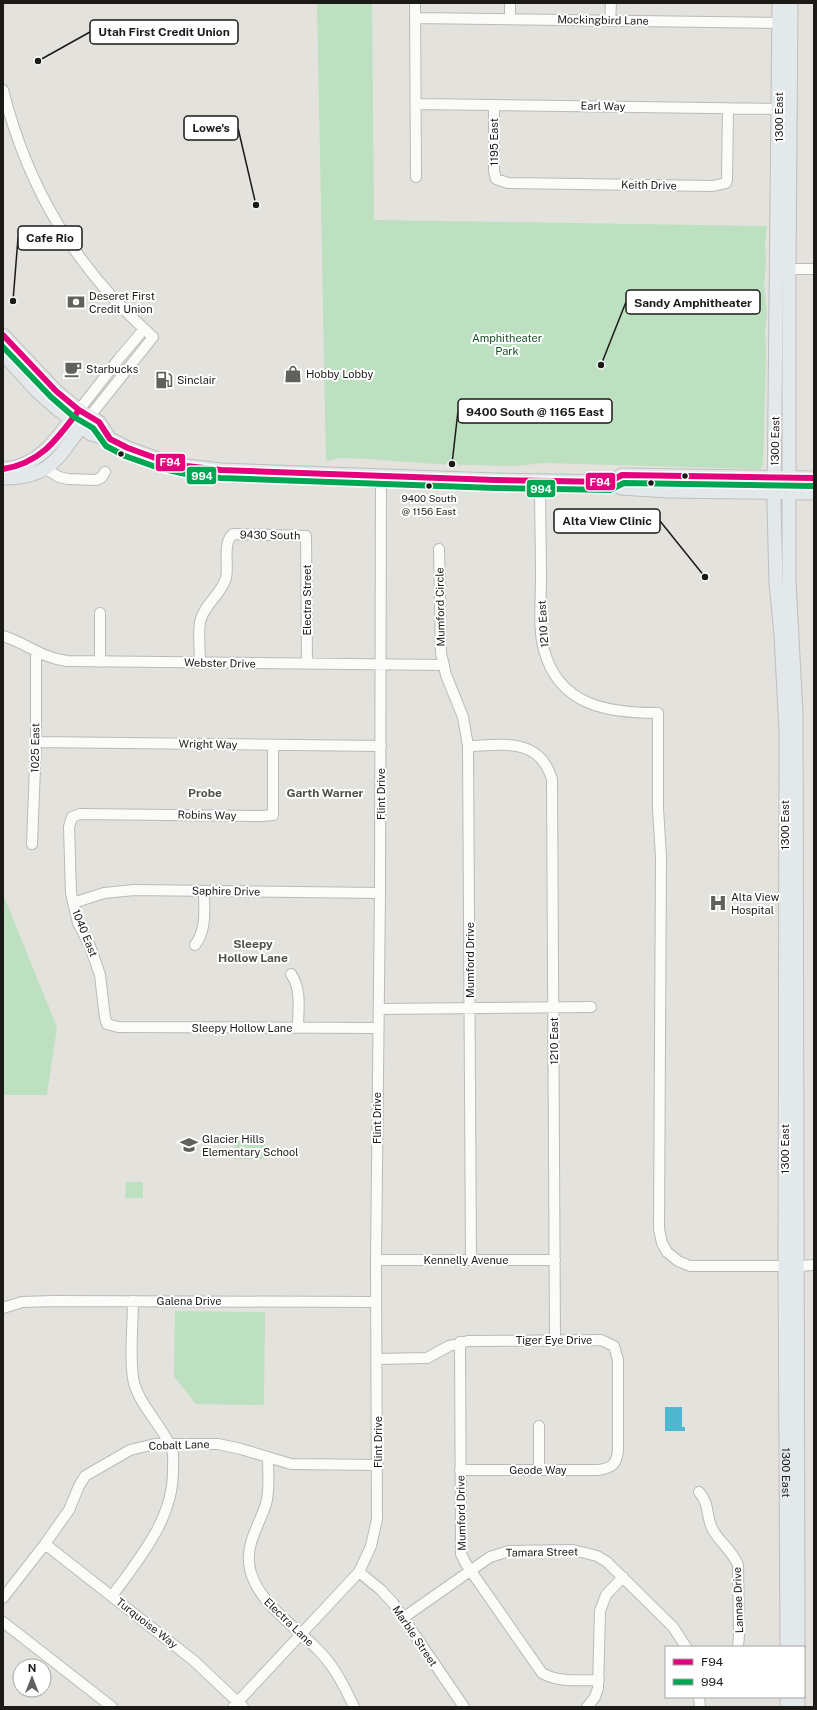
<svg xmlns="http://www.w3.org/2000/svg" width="817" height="1710" font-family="'Public Sans',sans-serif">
  <rect width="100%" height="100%" fill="#e3e2dd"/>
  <path fill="#bce0c0" d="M 317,3 L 372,3 L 374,220 L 767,226 L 765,246 L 766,261 L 764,285 L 767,314 L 765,330 L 766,356 L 763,464 L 762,467 L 758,469 L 544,463 L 515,466 L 434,464 L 370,459 L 340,458 L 326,461 Z
    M 3,894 L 57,1027 L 47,1095 L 3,1095 Z
    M 234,1141 L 265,1141 L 265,1159 L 234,1159 Z
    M 126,1182 L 143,1182 L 143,1198 L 125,1198 Z
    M 175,1311 L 265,1312 L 264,1405 L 196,1404 L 174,1376 Z"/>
  <path fill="#4fb7d0" d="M 665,1407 L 682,1407 L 682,1427 L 685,1427 L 685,1431 L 665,1431 Z"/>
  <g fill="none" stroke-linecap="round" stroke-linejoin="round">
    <g stroke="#bbbab6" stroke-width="12">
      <path id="minor" d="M 415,3 L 416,177
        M 415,18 L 785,23
        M 510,19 L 510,3
        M 610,20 L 611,3
        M 3,90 C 28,189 76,269 153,337 L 90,416
        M 416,104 L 784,109
        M 494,105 L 494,171 L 496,179 L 508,183 L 713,186 L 726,183 L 727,180 L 728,108
        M 782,269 L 814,269
        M 79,410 L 118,360 L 144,329
        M 46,469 L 59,477 L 68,479 L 96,480 L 101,478 L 105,472
        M 540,480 C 540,514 541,547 541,580 C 541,603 538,628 544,650 C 559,706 608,713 658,713 L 658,808 L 661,857 L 659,1229 L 662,1243 L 667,1252 L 678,1261 L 690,1266 L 797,1266 L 814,1265
        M 439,549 L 441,653 L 446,675 L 463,717 L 468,746 L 471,1260
        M 100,613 L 100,662
        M 3,636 C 26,643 41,658 67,661 L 444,665
        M 200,662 C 200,650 198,635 200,622 C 204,604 221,595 226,578 C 229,564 222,544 233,534 L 306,536 L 307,664
        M 36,742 L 381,746
        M 273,745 L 273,815 L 262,816 L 80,814 L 72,817 L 69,827 L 71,893 L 78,923 L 90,946 L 100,975 L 105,1018 L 107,1024 L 118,1027 L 378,1028
        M 468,746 C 503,745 539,737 552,779 L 555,1340
        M 32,844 L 36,742 L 36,652
        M 73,903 L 104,893 L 134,890 L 380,893
        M 195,945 C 207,929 204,910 204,891
        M 291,974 C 302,990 298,1009 298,1028
        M 379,1009 L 591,1007
        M 376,1260 L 555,1260
        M 3,1308 L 22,1302 L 53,1301 L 376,1302
        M 460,1342 L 461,1554 L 466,1564 L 542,1673 C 559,1683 580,1680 599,1680
        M 377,1359 L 427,1358 L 449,1346 L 468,1341 L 601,1340 L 614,1346 L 618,1360 L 618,1450 C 617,1464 612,1468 598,1470 L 460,1470
        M 539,1426 L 539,1470
        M 268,1459 C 268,1473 270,1490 266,1504 C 260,1523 247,1542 249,1562 C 251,1599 297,1627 321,1653 C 336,1669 345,1688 354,1707
        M 699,1492 C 711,1506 705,1516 713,1530 C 720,1543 732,1550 738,1565 L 739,1635 L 738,1647
        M 45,1544 L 193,1660 L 243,1707
        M 359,1572 L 381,1590 L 393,1603 L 464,1707
        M 112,1596 C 139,1559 174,1518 173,1470 C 173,1463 174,1456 172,1449 C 162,1426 141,1407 134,1383 C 129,1363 133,1323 133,1301
        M 3,1598 L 45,1544 L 69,1510 L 79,1486 L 85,1476 L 130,1450 L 155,1444 L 218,1444 L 241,1449 L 291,1464 L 378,1465
        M 403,1618 L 490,1557 L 509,1551 L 573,1550 L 597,1556 L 607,1562 L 673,1627 L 686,1647
        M 3,1622 L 112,1707
        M 699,1697 L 700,1707
        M 233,1707 L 359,1572 L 371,1546 L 377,1519 L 376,1260 L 380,893 L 381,475
        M 587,1707 L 595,1697 L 598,1688 L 600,1611 L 606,1595 L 623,1577"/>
    </g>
    <g stroke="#bfbebc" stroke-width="15">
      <g id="major">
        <path id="s1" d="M 779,3 L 774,505 L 776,583 L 781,635 L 786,730 L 785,1266 L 787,1647"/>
        <path d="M 791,3 L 789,269 L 789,582 L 796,713 L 798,1647"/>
        <path d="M 3,335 L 56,391 L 79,410 L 99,422 L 110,439"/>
        <path d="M 3,354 L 37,391 L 56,408 L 91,434 L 110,439 L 128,448 L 161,460 L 187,466 L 221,470 L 495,480 L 609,482 L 621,488 L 667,491 L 814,493"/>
        <path d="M 3,469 C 38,467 56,440 75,414"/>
        <path d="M 3,478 C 53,478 58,456 86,421"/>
        <path d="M 609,482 L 622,475 L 814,478"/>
        <path d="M 787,1697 L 787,1707"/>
        <path d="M 798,1697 L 798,1707"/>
      </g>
    </g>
    <use href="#minor" stroke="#fbfbfa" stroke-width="10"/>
    <use href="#major" stroke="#e3e9eb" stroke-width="13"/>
    <g stroke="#fff" stroke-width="9">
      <path id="bus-1" d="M 3,335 L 56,391 L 79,410 L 99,422 L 110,439 L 128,448 L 161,460 L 187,466 L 221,470 L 495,480 L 609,482 L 622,475 L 814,478
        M 3,469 C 41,463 57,439 79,410"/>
    </g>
    <g stroke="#fff" stroke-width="9">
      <path id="bus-2" d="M 3,347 L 51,397 L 74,417 L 93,428 L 106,446 L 125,456 L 159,468 L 186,474 L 221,478 L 495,488 L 610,490 L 624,483 L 814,486"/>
    </g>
    <use href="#bus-1" stroke="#e5007d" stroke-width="6"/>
    <use href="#bus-2" stroke="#00a651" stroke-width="6"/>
  </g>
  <defs>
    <g id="bank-bare" transform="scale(1.38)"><path d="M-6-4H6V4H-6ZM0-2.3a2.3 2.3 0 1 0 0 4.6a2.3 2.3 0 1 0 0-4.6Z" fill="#62605c" stroke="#fff" stroke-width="2.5" paint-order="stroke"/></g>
    <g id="cafe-bare" transform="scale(1.38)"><path d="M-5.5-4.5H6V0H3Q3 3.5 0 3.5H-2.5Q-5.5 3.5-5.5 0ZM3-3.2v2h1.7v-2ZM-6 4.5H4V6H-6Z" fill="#62605c" stroke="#fff" stroke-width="2.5" paint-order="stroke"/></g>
    <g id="shop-bare" transform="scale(1.38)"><path d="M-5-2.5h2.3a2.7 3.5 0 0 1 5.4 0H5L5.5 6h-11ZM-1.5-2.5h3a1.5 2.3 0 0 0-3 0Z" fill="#62605c" stroke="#fff" stroke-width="2.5" paint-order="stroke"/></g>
    <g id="fuel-bare" transform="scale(1.38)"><path d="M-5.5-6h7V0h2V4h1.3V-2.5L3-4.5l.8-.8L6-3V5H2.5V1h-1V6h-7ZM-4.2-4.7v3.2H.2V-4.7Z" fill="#62605c" stroke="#fff" stroke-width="2.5" paint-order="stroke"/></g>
    <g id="hospital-bare" transform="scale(1.38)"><path d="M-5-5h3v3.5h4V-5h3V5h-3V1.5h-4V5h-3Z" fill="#62605c" stroke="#fff" stroke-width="2.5" paint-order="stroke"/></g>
    <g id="school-bare" transform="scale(1.38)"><path d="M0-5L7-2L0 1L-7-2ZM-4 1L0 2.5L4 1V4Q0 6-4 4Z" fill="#62605c" stroke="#fff" stroke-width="2.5" paint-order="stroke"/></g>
  </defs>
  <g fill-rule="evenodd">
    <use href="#bank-bare" x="76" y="302"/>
    <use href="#cafe-bare" x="73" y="369"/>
    <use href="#shop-bare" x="293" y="374"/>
    <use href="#fuel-bare" x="164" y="380"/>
    <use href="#hospital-bare" x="718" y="903"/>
    <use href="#school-bare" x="189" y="1145"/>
  </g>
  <g fill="#1c1a17" stroke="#fff" stroke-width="1.5">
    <circle cx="121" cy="454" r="3.5"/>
    <circle cx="685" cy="476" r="3.5"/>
    <circle cx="651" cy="483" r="3.5"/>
    <circle cx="429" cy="486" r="3.5"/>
  </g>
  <g text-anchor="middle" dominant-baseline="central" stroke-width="4" stroke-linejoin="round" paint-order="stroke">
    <g font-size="10" fill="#1c1a17" stroke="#fff">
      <text x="429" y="498">9400 South<tspan x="429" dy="13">@ 1156 East</tspan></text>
    </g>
    <g font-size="11" fill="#1c1a17" stroke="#fff">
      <text transform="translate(603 20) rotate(1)">Mockingbird Lane</text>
      <text transform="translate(603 106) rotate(1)">Earl Way</text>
      <text transform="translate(779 117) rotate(-90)">1300 East</text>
      <text transform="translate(494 142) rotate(-90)">1195 East</text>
      <text transform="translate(649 185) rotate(1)">Keith Drive</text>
      <text transform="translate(775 441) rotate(-89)">1300 East</text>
      <text transform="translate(270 535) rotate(1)">9430 South</text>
      <text transform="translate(307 600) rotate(-90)">Electra Street</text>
      <text transform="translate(440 607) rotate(-91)">Mumford Circle</text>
      <text transform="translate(543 624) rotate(-94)">1210 East</text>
      <text transform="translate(220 663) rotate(1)">Webster Drive</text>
      <text transform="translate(208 744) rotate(1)">Wright Way</text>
      <text transform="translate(35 748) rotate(-89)">1025 East</text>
      <text transform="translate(381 794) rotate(-90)">Flint Drive</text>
      <text transform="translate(207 815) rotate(1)">Robins Way</text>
      <text transform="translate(785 825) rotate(-90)">1300 East</text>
      <text transform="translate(226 891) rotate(1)">Saphire Drive</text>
      <text transform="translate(85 933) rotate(68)">1040 East</text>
      <text transform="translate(470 960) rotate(-90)">Mumford Drive</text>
      <text x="242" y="1028">Sleepy Hollow Lane</text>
      <text transform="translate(554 1041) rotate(-90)">1210 East</text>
      <text transform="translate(377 1118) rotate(-90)">Flint Drive</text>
      <text transform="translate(785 1149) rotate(-90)">1300 East</text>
      <text x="466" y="1260">Kennelly Avenue</text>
      <text x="189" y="1301">Galena Drive</text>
      <text x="554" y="1340">Tiger Eye Drive</text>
      <text transform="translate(378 1442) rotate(-90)">Flint Drive</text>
      <text transform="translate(179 1445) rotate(-2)">Cobalt Lane</text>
      <text x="538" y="1470">Geode Way</text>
      <text stroke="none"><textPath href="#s1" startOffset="1470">1300 East</textPath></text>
      <text transform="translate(461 1513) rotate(-91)">Mumford Drive</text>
      <text transform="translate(542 1552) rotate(-1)">Tamara Street</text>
      <text transform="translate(738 1600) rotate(-92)">Lannae Drive</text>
      <text transform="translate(289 1622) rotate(44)">Electra Lane</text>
      <text transform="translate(147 1623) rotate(38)">Turquoise Way</text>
      <text transform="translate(415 1636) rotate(56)">Marble Street</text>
    </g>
    <g font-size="11" fill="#1c1a17" stroke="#fff" text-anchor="start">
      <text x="89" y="296">Deseret First<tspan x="89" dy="13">Credit Union</tspan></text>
      <text x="86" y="369">Starbucks</text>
      <text x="306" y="374">Hobby Lobby</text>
      <text x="177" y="380">Sinclair</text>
      <text x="731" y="897">Alta View<tspan x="731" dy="13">Hospital</tspan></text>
      <text x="202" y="1139">Glacier Hills<tspan x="202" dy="13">Elementary School</tspan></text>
    </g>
    <g font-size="11" fill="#175229" stroke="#fff">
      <text x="507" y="338">Amphitheater<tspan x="507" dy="13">Park</tspan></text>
    </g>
    <g font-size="12" font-weight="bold" fill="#524f47" stroke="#fff">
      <text x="205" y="793">Probe</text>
      <text x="325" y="793">Garth Warner</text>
      <text x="253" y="944">Sleepy<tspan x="253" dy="14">Hollow Lane</tspan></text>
    </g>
  </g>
  <path fill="none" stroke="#1c1a17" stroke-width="1.5" d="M38 61L90 32M256 205L238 128M13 301L18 238M601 365L626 302M452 464L458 411M705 577L660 521"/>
  <g fill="#1c1a17" stroke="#fff" stroke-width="1.5">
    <circle cx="38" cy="61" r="4"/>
    <circle cx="256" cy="205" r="4"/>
    <circle cx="13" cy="301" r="4"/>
    <circle cx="601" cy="365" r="4"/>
    <circle cx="452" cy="464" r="4"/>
    <circle cx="705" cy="577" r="4"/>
  </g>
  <g fill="#fff" stroke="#1c1a17" stroke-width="1.5">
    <rect x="90" y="20" width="148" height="24" rx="4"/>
    <rect x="184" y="116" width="54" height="24" rx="4"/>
    <rect x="18" y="226" width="64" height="24" rx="4"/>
    <rect x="626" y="290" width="134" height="24" rx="4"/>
    <rect x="458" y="399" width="154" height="24" rx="4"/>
    <rect x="554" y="509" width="106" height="24" rx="4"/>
  </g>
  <g font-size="12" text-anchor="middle" font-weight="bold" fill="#1c1a17">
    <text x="164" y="36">Utah First Credit Union</text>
    <text x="211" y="132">Lowe's</text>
    <text x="50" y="242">Cafe Rio</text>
    <text x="693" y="307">Sandy Amphitheater</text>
    <text x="535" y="416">9400 South @ 1165 East</text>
    <text x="607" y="525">Alta View Clinic</text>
  </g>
  <g stroke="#fff" stroke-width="1.5">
    <rect x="155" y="453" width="31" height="19" rx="4" fill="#e5007d"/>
    <rect x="186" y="466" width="31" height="19" rx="4" fill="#00a651"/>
    <rect x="585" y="472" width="31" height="19" rx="4" fill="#e5007d"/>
    <rect x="526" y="479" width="30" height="19" rx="4" fill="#00a651"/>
  </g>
  <g font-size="11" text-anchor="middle" font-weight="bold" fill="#fff">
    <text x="170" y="466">F94</text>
    <text x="202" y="480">994</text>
    <text x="600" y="486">F94</text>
    <text x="541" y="493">994</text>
  </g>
  <rect width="817" height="1710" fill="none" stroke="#1c1a17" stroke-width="8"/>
  <rect x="665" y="1646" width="140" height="52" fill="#ffffff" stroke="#a4a3a2"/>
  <rect x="673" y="1659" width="20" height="6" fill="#e5007d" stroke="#a4a3a2"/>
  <text x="701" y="1666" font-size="12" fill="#1c1a17">F94</text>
  <rect x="673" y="1679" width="20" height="6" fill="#00a651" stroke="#a4a3a2"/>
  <text x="701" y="1686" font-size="12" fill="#1c1a17">994</text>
  <g transform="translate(32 1678)"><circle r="19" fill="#ffffff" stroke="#a4a3a2"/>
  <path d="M0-3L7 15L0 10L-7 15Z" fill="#62605c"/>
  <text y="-6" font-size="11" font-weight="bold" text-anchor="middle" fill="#1c1a17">N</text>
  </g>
</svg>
